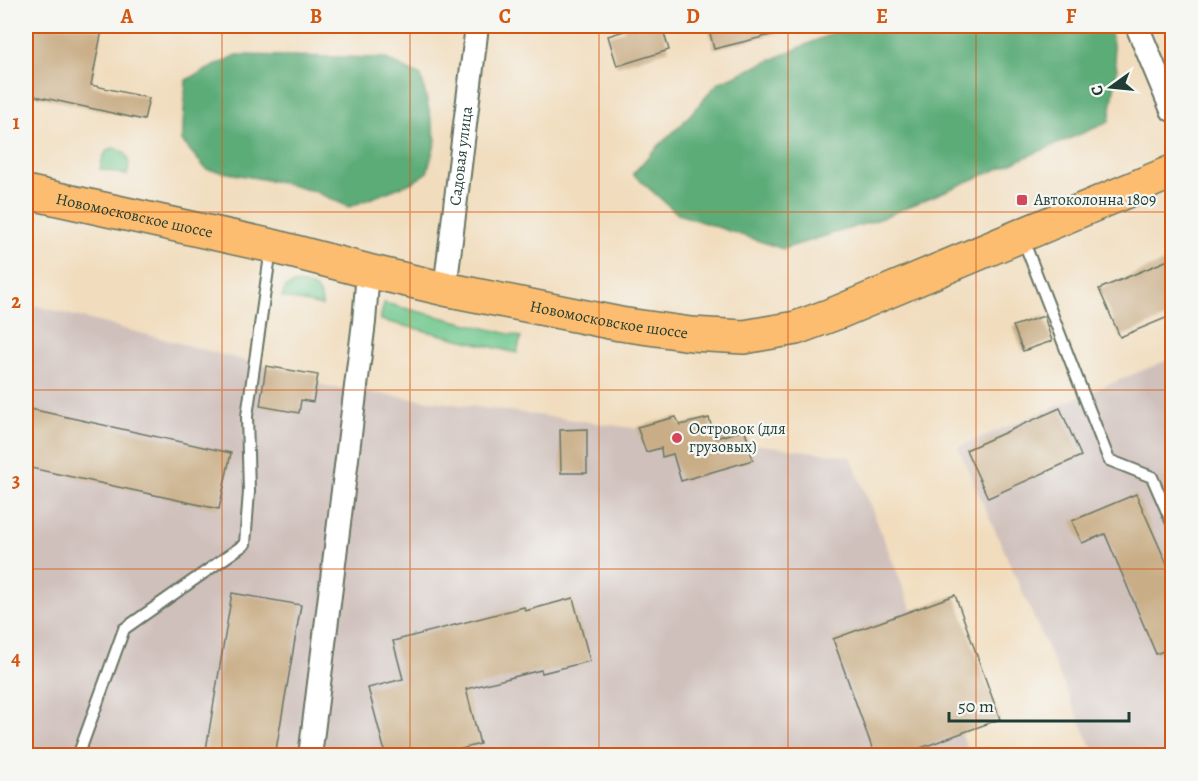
<svg xmlns="http://www.w3.org/2000/svg" width="1198" height="781" font-family="Alegreya,serif">
  <rect width="100%" height="100%" fill="#f6f6f2"/>
  <filter id="ink" filterUnits="userSpaceOnUse"><feTurbulence type="fractalNoise" baseFrequency=".0167" numOctaves="2"/><feDisplacementMap in="SourceGraphic" scale="12" xChannelSelector="R" yChannelSelector="G"/><feConvolveMatrix kernelMatrix="1 2 1 2 8 2 1 2 1" color-interpolation-filters="sRGB"/></filter>
  <filter id="wash" filterUnits="userSpaceOnUse"><feTurbulence type="fractalNoise" baseFrequency=".008" numOctaves="4" result="noise"/><feDisplacementMap in="SourceGraphic" scale="24" xChannelSelector="R" yChannelSelector="G"/><feGaussianBlur stdDeviation="1.35" result="paint"/><feColorMatrix in="noise" values="0 0 0 0 0 0 0 0 0 0 0 0 0 0 0 0 0 1.4 0 .05"/><feComposite in="paint" operator="in"/></filter>
  <g filter="url(#wash)">
    <rect width="100%" height="100%" fill="#f1ddbe"/>
    <path fill="#cfc0bb" d="M 26,303 L 266,366 L 328,387 L 851,457 L 970,755 L 26,755 Z
      M 1172,358 L 1172,755 L 1095,755 L 958,447 Z"/>
    <path fill="#70c78d" stroke="#488260" stroke-width="1.5" d="M 113,148 C 129,151 131,161 127,175 L 100,169 C 102,160 103,151 113,148 Z
      M 297,283 C 312,284 322,291 322,306 L 282,297 L 286,287 Z
      M 384,303 L 521,337 L 517,353 L 380,320 Z"/>
    <path fill="#5cac78" stroke="#3e7456" stroke-width="1.5" d="M 849,26 L 1110,26 L 1117,70 L 1109,122 L 877,220 L 783,249 L 678,214 L 633,174 L 652,152 L 683,123 L 718,83 Z
      M 237,55 L 384,58 L 421,76 L 436,140 L 427,173 L 413,182 L 349,207 L 316,192 L 279,182 L 206,169 L 182,141 L 186,80 Z"/>
    <g id="blocks">
      <path fill="#c9ad86" d="M 26,26 L 81,26 L 102,30 L 91,85 L 149,98 L 144,120 L 26,94 Z
        M 623,26 L 662,26 L 669,50 L 617,66 L 608,36 L 624,31 Z
        M 708,26 L 778,26 L 779,33 L 714,49 Z
        M 1173,258 L 1173,315 L 1120,337 L 1099,289 Z
        M 1044,316 L 1052,341 L 1023,351 L 1013,326 Z
        M 266,366 L 318,375 L 313,402 L 301,400 L 299,413 L 260,406 Z
        M 26,408 L 231,453 L 219,509 L 26,467 Z
        M 1060,408 L 1081,456 L 988,498 L 966,450 Z
        M 676,417 L 680,425 L 709,418 L 715,438 L 745,430 L 753,460 L 681,481 L 673,454 L 662,457 L 661,448 L 646,452 L 637,427 Z
        M 587,429 L 587,473 L 561,473 L 560,430 Z
        M 1136,494 L 1173,578 L 1173,647 L 1156,654 L 1105,534 L 1082,543 L 1072,521 Z
        M 232,593 L 301,605 L 275,756 L 205,756 Z
        M 955,595 L 1000,719 L 899,756 L 875,756 L 833,639 Z
        M 573,598 L 590,661 L 542,673 L 541,670 L 466,689 L 480,744 L 435,756 L 386,756 L 368,688 L 403,679 L 393,641 L 524,607 L 525,611 Z"/>
    </g>
  </g>
  <g filter="url(#ink)">
    <use href="#blocks" fill-opacity="0" stroke="#687564" stroke-width="1.5"/>
    <g fill="none" stroke-linecap="round" stroke-linejoin="round">
      <g stroke="#687564" stroke-width="14">
        <path id="service" d="M 1022,237 L 1109,460 L 1152,477 L 1172,523
          M 78,756 L 124,629 L 245,544 L 249,492 L 247,416 L 271,249"/>
      </g>
      <g stroke="#687564" stroke-width="26">
        <g id="minor">
          <path d="M 1137,26 L 1172,110"/>
          <path id="s1" d="M 445,289 L 477,26"/>
          <path d="M 310,756 L 364,322 L 368,271"/>
        </g>
      </g>
      <g stroke="#687564" stroke-width="36">
        <g id="primary">
          <path id="s2" d="M 26,192 L 272,246 L 368,271 L 445,289 L 620,324 L 691,334 L 744,337 L 796,328 L 839,312 L 1172,172"/>
        </g>
      </g>
      <use href="#service" stroke="#fff" stroke-width="10"/>
      <use href="#minor" stroke="#fff" stroke-width="22"/>
      <use href="#primary" stroke="#fcbd6f" stroke-width="33"/>
    </g>
  </g>
  <path fill="none" stroke="#d45610" stroke-width="1.5" stroke-opacity="0.55" d="M 222,26 L 222,756M 410,26 L 410,756M 599,26 L 599,756M 788,26 L 788,756M 976,26 L 976,756M 26,212 L 1172,212M 26,390 L 1172,390M 26,569 L 1172,569"/>
  <g fill="#d1495b" stroke="#f6f6f2" stroke-width="2">
    <rect x="1016" y="194" width="12" height="12" rx="3"/>
    <circle cx="677" cy="438" r="6"/>
  </g>
  <g text-anchor="middle" dominant-baseline="central" stroke-width="4.5" stroke-linejoin="round" paint-order="stroke">
    <g font-size="16" fill="#1f3d34" stroke="#f6f6f2">
      <text stroke="none"><textPath href="#s1" startOffset="134">Садовая улица</textPath></text>
      <text stroke="none"><textPath href="#s2" startOffset="111">Новомосковское шоссе</textPath></text>
      <text stroke="none"><textPath href="#s2" startOffset="597">Новомосковское шоссе</textPath></text>
    </g>
    <g font-size="16" fill="#1f3d34" stroke="#f6f6f2" text-anchor="start">
      <text x="1034" y="200">Автоколонна 1809</text>
      <text x="689" y="429">Островок (для<tspan x="689" dy="18">грузовых)</tspan></text>
    </g>
  </g>
  <rect width="1198" height="781" fill="none" stroke="#f6f6f2" stroke-width="66"/>
  <g transform="translate(1111 87) rotate(255)" stroke="#f6f6f2" stroke-width="4.5" paint-order="stroke">
  <path d="M0-4.5L10 22L0 15L-10 22Z" fill="#1f3d34"/>
  <text y="-9" font-size="16" font-weight="bold" text-anchor="middle" fill="#1f3d34">С</text>
  </g>
  <path d="M949 712v9h180v-9" fill="none" stroke="#1f3d34" stroke-width="3"/>
  <text x="958" y="712" font-size="18" fill="#1f3d34" stroke="#f6f6f2" stroke-width="4.5" paint-order="stroke">50 m</text>
  <rect x="33" y="33" width="1132" height="715" fill="none" stroke="#d45610" stroke-width="2"/>
  <g font-size="20" text-anchor="middle" font-weight="bold" fill="#d45610">
    <text x="127" y="23">A</text>
    <text x="316" y="23">B</text>
    <text x="505" y="23">C</text>
    <text x="693" y="23">D</text>
    <text x="882" y="23">E</text>
    <text x="1071" y="23">F</text>
    <text x="16" y="129">1</text>
    <text x="16" y="308">2</text>
    <text x="16" y="487">3</text>
    <text x="16" y="665">4</text>
  </g>
</svg>
